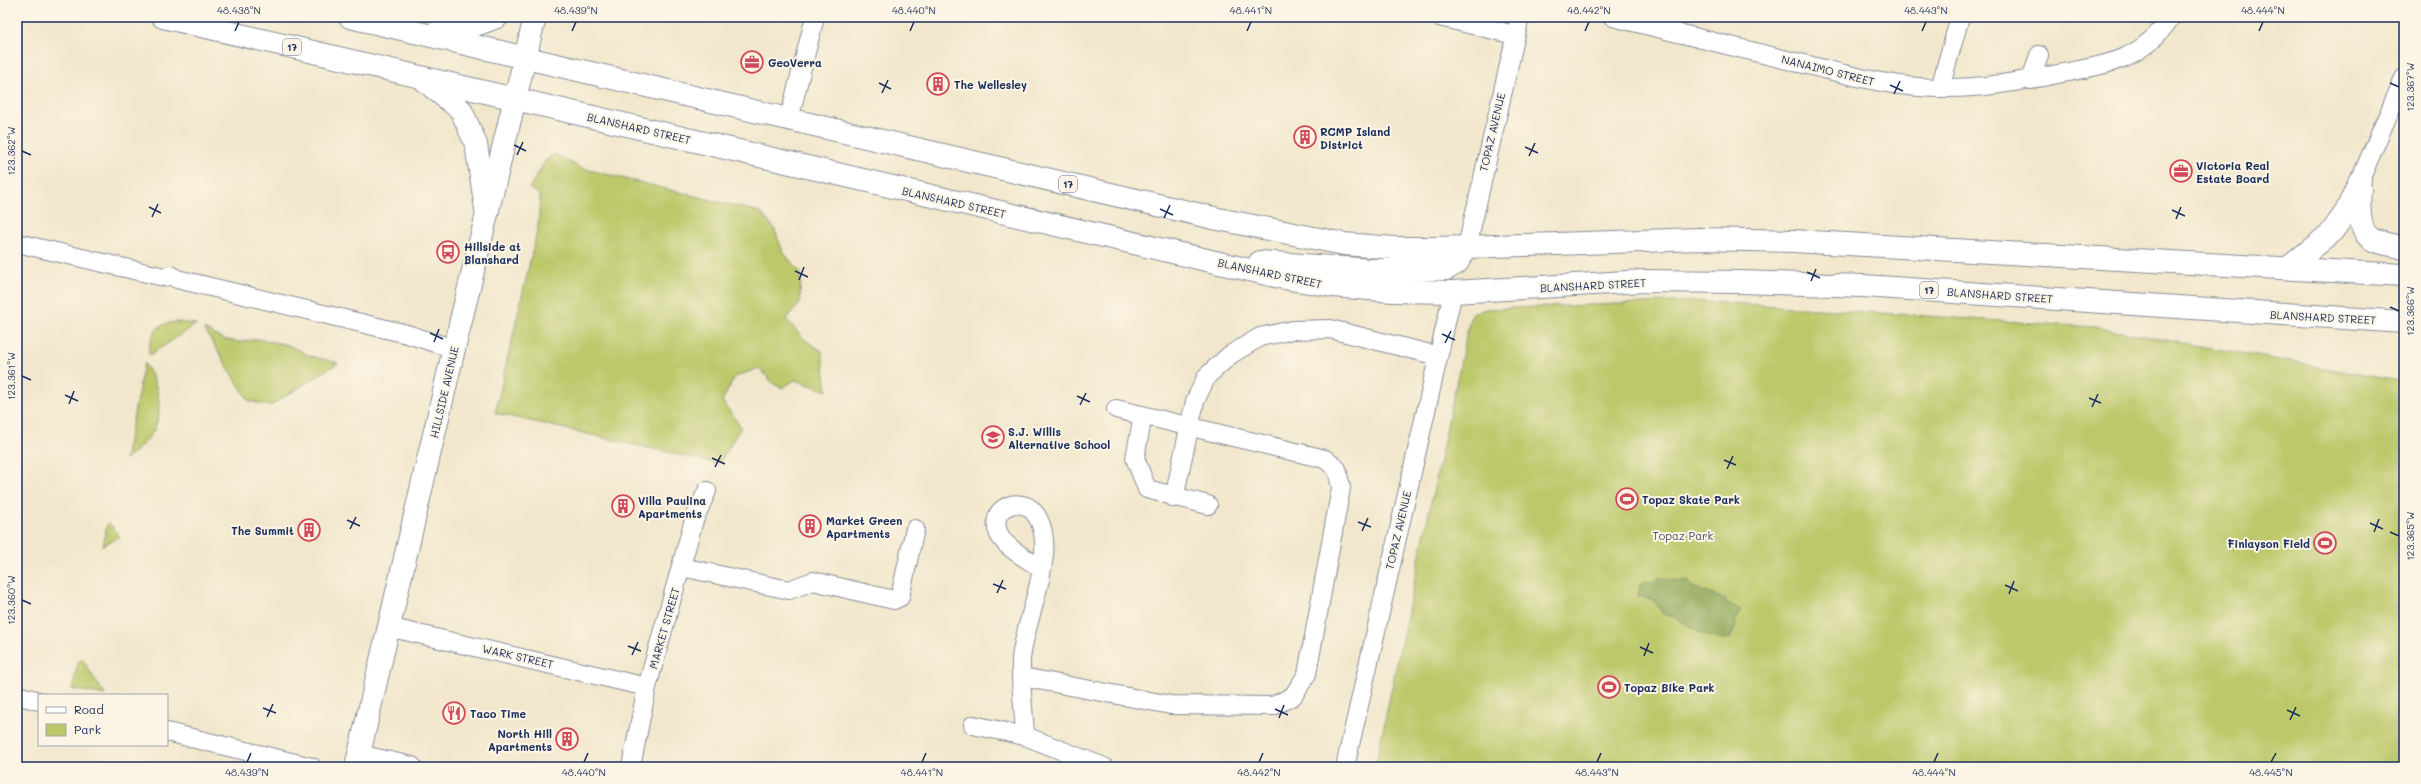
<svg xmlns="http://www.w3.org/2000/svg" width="2421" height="784" font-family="Mali,sans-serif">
  <rect width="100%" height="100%" fill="#fcf5e5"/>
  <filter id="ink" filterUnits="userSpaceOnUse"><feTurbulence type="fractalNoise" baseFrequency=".025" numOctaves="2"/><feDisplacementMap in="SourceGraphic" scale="8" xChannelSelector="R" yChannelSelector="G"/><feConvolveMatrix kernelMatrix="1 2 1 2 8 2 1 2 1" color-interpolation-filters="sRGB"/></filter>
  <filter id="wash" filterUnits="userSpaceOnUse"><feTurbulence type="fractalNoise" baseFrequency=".012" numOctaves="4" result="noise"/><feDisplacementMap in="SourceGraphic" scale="16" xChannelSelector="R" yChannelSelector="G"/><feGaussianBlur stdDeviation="0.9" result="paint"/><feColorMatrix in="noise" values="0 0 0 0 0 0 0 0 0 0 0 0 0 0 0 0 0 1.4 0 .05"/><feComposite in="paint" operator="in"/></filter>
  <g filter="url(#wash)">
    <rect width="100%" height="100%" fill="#f2e7cc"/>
    <path fill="#bcc869" stroke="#6c7c64" d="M 555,154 L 581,168 L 760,212 L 774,228 L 783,252 L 801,273 L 800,304 L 786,319 L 804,339 L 822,351 L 827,391 L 795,380 L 782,388 L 774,384 L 759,368 L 735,377 L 722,401 L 741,427 L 719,464 L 495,413 L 538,227 L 540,195 L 529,188 L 546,160 Z
      M 1698,301 L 2093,327 L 2404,382 L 2404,767 L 1375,767 L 1470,318 L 1474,313 L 1486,309 Z
      M 176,322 L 197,324 L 150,355 L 148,353 C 151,334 156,323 176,322 Z
      M 204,329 L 223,339 L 239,342 L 259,339 L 288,345 L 310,356 L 338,363 L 270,406 L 249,401 Z
      M 144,363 C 159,382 166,415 150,436 C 143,445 133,453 125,460 Z
      M 109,523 L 120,536 L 103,546 L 107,524 Z
      M 82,659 L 105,695 L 72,689 L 78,662 Z"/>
    <path fill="#95ac5d" stroke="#586e5e" d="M 1660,577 L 1668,580 L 1687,581 L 1692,587 L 1726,600 L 1725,603 L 1741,610 L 1734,622 L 1736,626 L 1730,638 L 1721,639 L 1711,637 L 1701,633 L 1675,617 L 1663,614 L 1654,600 L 1638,596 L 1641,585 L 1647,581 L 1652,583 Z"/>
  </g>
  <g filter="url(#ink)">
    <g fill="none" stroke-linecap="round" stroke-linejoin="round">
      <g stroke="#868b95" stroke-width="20">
        <path id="minor" d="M 1439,17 L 1515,35
          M 1613,17 C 1673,32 1734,47 1795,62 C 1843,73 1890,88 1940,88 C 1981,89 2023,81 2063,73 C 2110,64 2143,59 2171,17
          M 2031,80 L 2039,55
          M 1940,88 L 1960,17
          M 789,119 L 815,17
          M 2360,180 L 2404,78
          M 17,243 L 164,277 L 171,275 L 177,279 L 407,334 L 454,349
          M 1467,247 L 1520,17
          M 1143,415 L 1135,458 L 1147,489 L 1208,505
          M 1174,498 L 1195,401 L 1207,376 L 1230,355 L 1260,337 L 1293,330 L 1330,329 L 1438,356
          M 682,567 L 789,590 L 813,581 L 894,600 L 900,597 L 915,529
          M 388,627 L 647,687
          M 1022,677 L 1171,705 L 1273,706 L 1293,696 L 1307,674 L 1341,488 L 1337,469 L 1325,459 L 1116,409
          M 17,695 L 39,701
          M 973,725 L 1025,736 L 1104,767
          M 167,732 L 312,767
          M 1025,736 C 1024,711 1020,685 1021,660 C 1023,620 1065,542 1031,509 C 1026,505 1017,503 1011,505 C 1005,507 998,511 997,519 C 992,543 1025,557 1042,569
          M 359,754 L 412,766
          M 631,767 L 647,687 L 694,520 L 707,491
          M 1345,767 L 1453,292"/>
      </g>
      <g stroke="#868b95" stroke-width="24">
        <path id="major" d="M 163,17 L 1284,278 L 1333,286 L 1393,291 L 1453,292 L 1644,281 L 1740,282 L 1863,286 L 2404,322
          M 350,17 L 1218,219 L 1344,244 L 1394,248 L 1437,248 L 1700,239 L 1793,241 L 2404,275
          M 437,32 L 462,30 L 497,17
          M 426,82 L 461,110 L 476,144 L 486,209
          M 2360,187 C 2359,202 2357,232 2373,240 C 2383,244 2394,245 2404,248
          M 1260,262 L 1373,270 L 1446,269 L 1457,263 L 1467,247
          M 2288,268 L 2331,233 L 2346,212 L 2360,180
          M 356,767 L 454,349 L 535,17"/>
      </g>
      <use href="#minor" stroke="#fff" stroke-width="18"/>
      <use href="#major" stroke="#fff" stroke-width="22"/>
    </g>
  </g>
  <path fill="none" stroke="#1b2f5e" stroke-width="1.5" d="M 235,31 L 239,22M 572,31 L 576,22M 910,31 L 914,22M 1247,31 L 1251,22M 1585,31 L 1589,22M 1922,31 L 1926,22M 2259,31 L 2263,22M 879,83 L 891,89M 2390,83 L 2399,87M 1890,85 L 1903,91M 882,93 L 888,80M 1894,94 L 1900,81M 514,145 L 526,151M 1525,147 L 1538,153M 22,151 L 31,155M 517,155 L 523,142M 1529,156 L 1535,143M 149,207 L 161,213M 1160,209 L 1173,215M 2172,210 L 2185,216M 152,217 L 158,204M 1164,218 L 1170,205M 2176,219 L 2181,207M 795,271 L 808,277M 1807,272 L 1820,278M 799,280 L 804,267M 1811,281 L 1816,269M 2390,307 L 2399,311M 430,333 L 443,339M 1442,334 L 1455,340M 434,342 L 439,329M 1445,343 L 1451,331M 22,376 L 31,380M 65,395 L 78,401M 1077,396 L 1090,402M 2089,398 L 2101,403M 69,404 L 74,391M 1080,405 L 1086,393M 2092,407 L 2098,394M 712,458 L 725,464M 1724,460 L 1736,465M 715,467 L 721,455M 1727,469 L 1733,456M 347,520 L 360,526M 1358,522 L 1371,527M 2370,523 L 2383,529M 350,529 L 356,517M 1362,531 L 1368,518M 2374,532 L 2379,519M 2390,532 L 2399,536M 993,584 L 1006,589M 2005,585 L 2018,591M 997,593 L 1003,580M 2009,594 L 2014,581M 22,600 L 31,604M 628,646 L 641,651M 1640,647 L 1653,653M 632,655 L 638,642M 1644,656 L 1649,643M 263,708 L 276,713M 1275,709 L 1288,715M 2287,710 L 2300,716M 267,717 L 273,704M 1279,718 L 1284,705M 2290,720 L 2296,707M 247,762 L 251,753M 584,762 L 588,753M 922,762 L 926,753M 1259,762 L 1263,753M 1597,762 L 1601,753M 1934,762 L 1938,753M 2271,762 L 2276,753"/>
  <defs>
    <g id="office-ring" transform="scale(1.15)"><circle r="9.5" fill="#fcf5e5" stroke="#d1495b" stroke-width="1.5"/><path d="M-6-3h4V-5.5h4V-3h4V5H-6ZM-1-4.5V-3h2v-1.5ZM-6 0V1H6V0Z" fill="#d1495b"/></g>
    <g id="building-ring" transform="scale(1.15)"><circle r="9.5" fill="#fcf5e5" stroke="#d1495b" stroke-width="1.5"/><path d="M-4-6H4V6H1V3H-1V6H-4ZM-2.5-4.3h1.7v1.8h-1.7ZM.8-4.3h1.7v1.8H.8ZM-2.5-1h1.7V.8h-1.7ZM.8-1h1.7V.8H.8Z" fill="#d1495b"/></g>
    <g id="bus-ring" transform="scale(1.15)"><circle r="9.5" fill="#fcf5e5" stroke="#d1495b" stroke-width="1.5"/><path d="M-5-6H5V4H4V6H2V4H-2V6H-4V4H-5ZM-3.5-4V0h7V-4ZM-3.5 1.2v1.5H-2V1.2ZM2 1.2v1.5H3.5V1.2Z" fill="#d1495b"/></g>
    <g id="school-ring" transform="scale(1.15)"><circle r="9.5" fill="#fcf5e5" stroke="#d1495b" stroke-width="1.5"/><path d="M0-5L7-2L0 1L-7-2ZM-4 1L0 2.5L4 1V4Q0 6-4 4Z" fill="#d1495b"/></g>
    <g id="stadium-ring" transform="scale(1.15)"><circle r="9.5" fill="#fcf5e5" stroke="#d1495b" stroke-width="1.5"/><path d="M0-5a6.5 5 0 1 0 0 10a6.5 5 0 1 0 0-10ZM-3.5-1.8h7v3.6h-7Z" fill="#d1495b"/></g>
    <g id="restaurant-ring" transform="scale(1.15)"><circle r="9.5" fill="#fcf5e5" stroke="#d1495b" stroke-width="1.5"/><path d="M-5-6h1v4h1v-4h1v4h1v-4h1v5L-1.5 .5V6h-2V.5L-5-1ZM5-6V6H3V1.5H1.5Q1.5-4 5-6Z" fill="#d1495b"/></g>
  </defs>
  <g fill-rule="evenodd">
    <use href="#office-ring" x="752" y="62"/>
    <use href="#building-ring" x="938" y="84"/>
    <use href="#building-ring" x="1305" y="137"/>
    <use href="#office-ring" x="2181" y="171"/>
    <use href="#bus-ring" x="448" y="252"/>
    <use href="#school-ring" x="993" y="437"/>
    <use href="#stadium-ring" x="1627" y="499"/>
    <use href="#building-ring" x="623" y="506"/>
    <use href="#building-ring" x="810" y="526"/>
    <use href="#building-ring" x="309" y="530"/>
    <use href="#stadium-ring" x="2325" y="543"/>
    <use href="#stadium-ring" x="1609" y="687"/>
    <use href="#restaurant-ring" x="454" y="713"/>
    <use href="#building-ring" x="567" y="739"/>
  </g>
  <g text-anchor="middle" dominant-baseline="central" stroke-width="4" stroke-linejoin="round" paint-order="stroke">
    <g fill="#fcf5e5" stroke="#5e6a86" stroke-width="1">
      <rect x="283" y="39" width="18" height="16" rx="3"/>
      <rect x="1059" y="176" width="18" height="16" rx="3"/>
      <rect x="1920" y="282" width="18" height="16" rx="3"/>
    </g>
    <g font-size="10" font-weight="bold" fill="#1b2f5e">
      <text x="292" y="47">17</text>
      <text x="1068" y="184">17</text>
      <text x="1929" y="290">17</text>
    </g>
    <g font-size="11" font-weight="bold" fill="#1b2f5e" stroke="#fcf5e5" text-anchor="start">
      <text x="768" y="62">GeoVerra</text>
      <text x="954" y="84">The Wellesley</text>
      <text x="1320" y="131">RCMP Island<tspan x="1320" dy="13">District</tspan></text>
      <text x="2196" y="165">Victoria Real<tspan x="2196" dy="13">Estate Board</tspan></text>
      <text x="464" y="246">Hillside at<tspan x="464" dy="13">Blanshard</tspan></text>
      <text x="1008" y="431">S.J. Willis<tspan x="1008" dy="13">Alternative School</tspan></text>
      <text x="1642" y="499">Topaz Skate Park</text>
      <text x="638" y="500">Villa Paulina<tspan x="638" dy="13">Apartments</tspan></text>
      <text x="826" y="520">Market Green<tspan x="826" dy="13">Apartments</tspan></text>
      <text x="294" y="530" text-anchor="end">The Summit</text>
      <text x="2310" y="543" text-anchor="end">Finlayson Field</text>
      <text x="1624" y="687">Topaz Bike Park</text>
      <text x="470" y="713">Taco Time</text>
      <text x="552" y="733" text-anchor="end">North Hill<tspan x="552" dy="13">Apartments</tspan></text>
    </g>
    <g font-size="11" fill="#1b2f5e" stroke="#fcf5e5">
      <text transform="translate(1828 70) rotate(14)">NANAIMO STREET</text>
      <text transform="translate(639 128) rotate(13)">BLANSHARD STREET</text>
      <text transform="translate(1492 132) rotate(-77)">TOPAZ AVENUE</text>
      <text transform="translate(954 202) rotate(13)">BLANSHARD STREET</text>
      <text transform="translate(1270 273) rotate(12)">BLANSHARD STREET</text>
      <text transform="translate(1593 285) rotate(-3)">BLANSHARD STREET</text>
      <text transform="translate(2000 295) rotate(4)">BLANSHARD STREET</text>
      <text transform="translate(2323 317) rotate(3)">BLANSHARD STREET</text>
      <text transform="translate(444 392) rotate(-77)">HILLSIDE AVENUE</text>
      <text transform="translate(1398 530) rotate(-77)">TOPAZ AVENUE</text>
      <text transform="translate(664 628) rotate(-74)">MARKET STREET</text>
      <text transform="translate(518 656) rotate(13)">WARK STREET</text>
    </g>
    <g font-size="11" fill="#435561" stroke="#fcf5e5">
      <text x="1683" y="535">Topaz Park</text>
    </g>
  </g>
  <rect width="2421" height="784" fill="none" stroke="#fcf5e5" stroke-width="44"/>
  <rect x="38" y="694" width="130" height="52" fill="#fcf5e5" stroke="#a2a6af"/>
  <rect x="46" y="707" width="20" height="6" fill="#ffffff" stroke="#a2a6af"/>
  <text x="74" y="714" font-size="12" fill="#1b2f5e">Road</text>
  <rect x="46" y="724" width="20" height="12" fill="#bcc869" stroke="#a2a6af"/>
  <text x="74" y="734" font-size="12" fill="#1b2f5e">Park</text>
  <rect x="22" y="22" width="2377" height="740" fill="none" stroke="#1b2f5e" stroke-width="1.5"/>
  <g font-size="10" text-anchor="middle" fill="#1b2f5e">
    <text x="239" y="14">48.438°N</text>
    <text x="576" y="14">48.439°N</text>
    <text x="914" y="14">48.440°N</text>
    <text x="1251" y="14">48.441°N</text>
    <text x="1589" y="14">48.442°N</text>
    <text x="1926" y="14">48.443°N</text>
    <text x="2263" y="14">48.444°N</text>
    <text transform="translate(2410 87) rotate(-90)" y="4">123.367°W</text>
    <text transform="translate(11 151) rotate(-90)" y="4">123.362°W</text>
    <text transform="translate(2410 311) rotate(-90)" y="4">123.366°W</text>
    <text transform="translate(11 376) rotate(-90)" y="4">123.361°W</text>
    <text transform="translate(2410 536) rotate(-90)" y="4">123.365°W</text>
    <text transform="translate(11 600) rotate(-90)" y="4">123.360°W</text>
    <text x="247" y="776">48.439°N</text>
    <text x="584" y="776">48.440°N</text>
    <text x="922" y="776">48.441°N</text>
    <text x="1259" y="776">48.442°N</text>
    <text x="1597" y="776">48.443°N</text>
    <text x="1934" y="776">48.444°N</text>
    <text x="2271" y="776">48.445°N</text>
  </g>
</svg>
